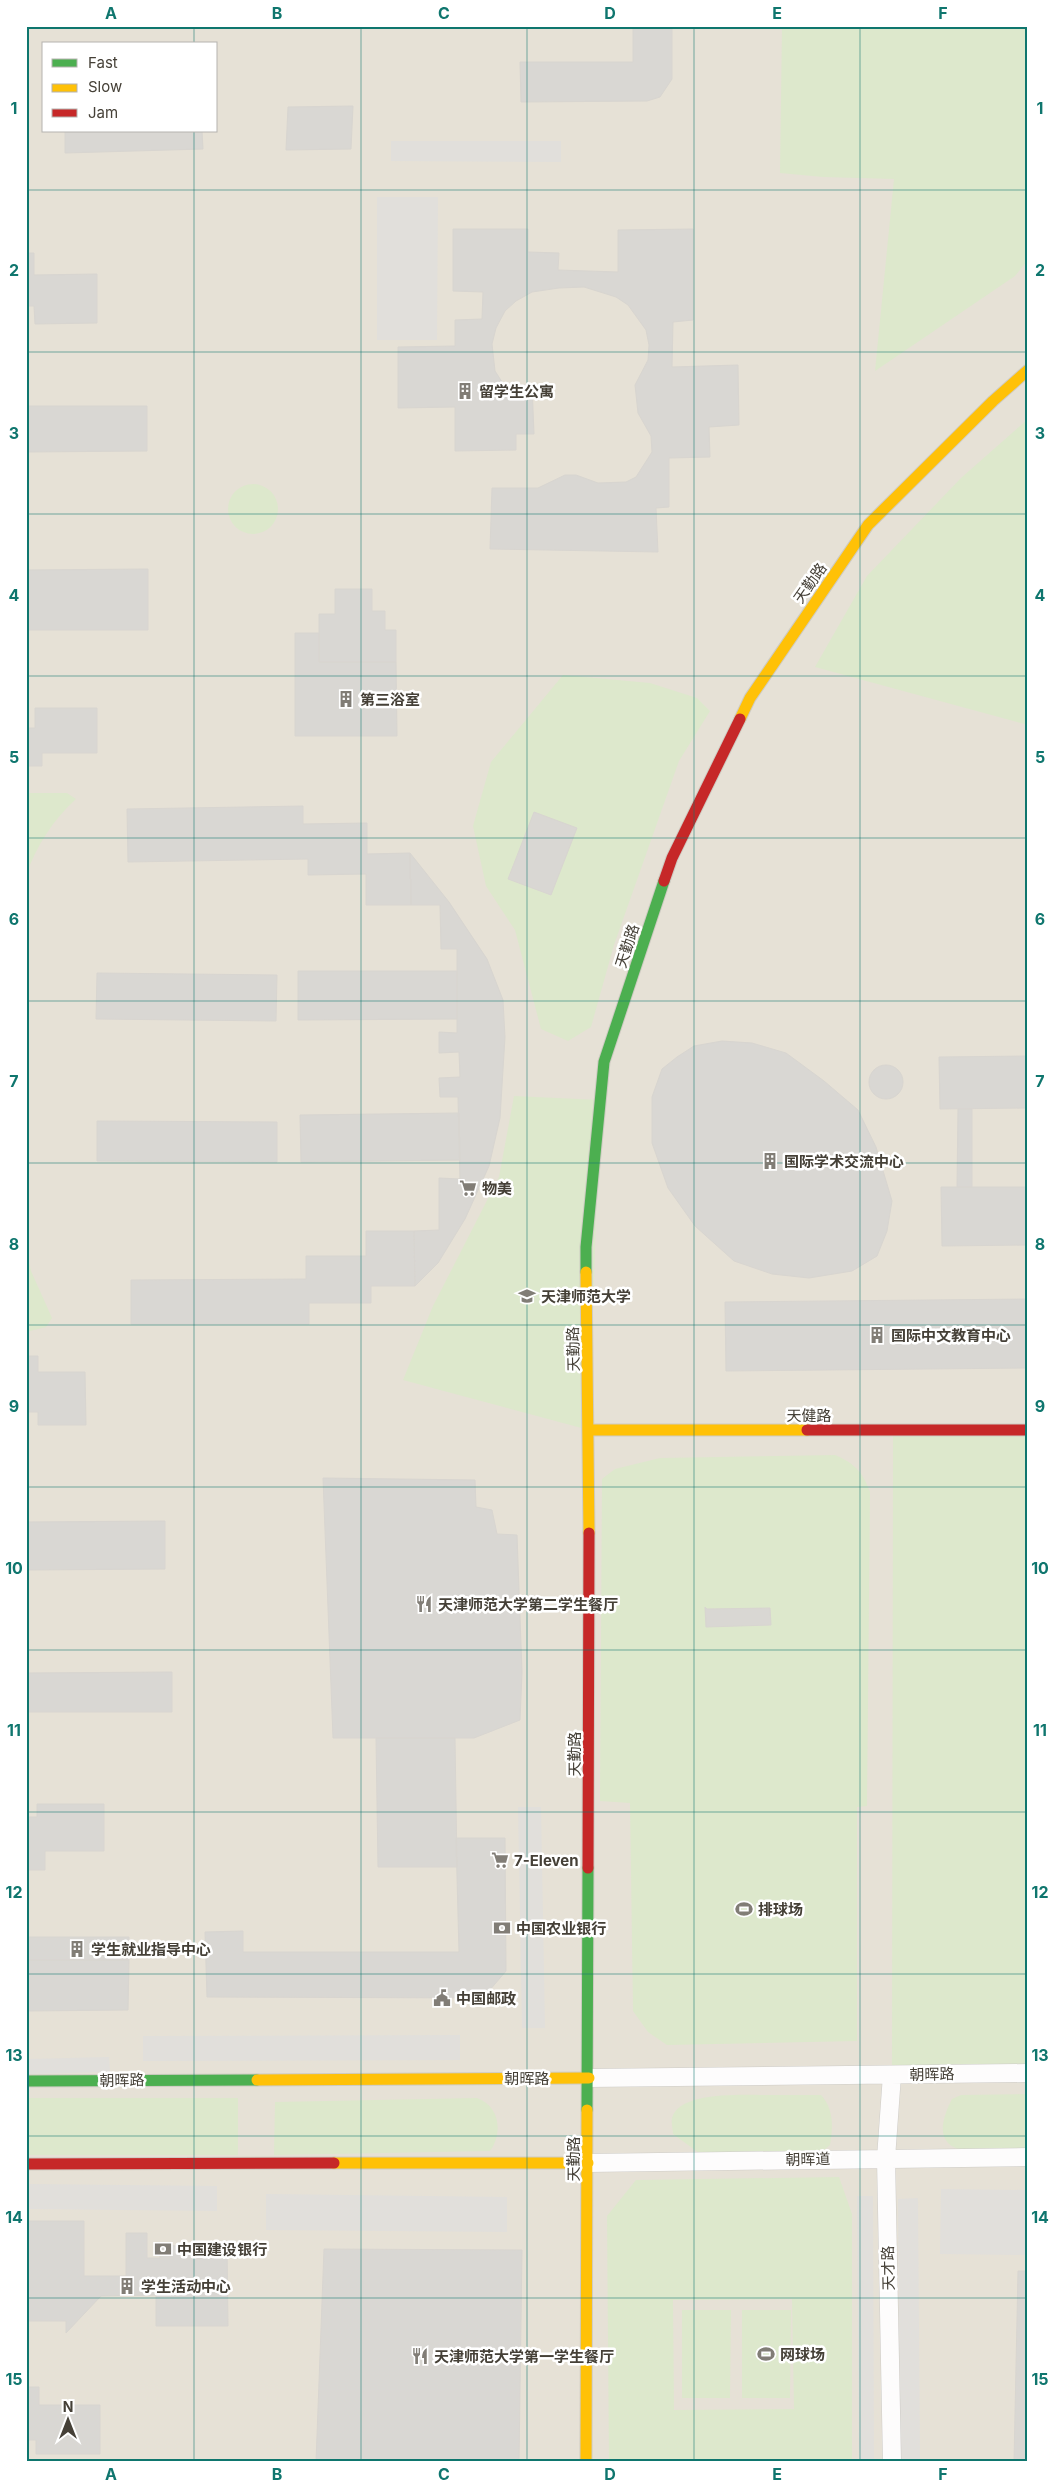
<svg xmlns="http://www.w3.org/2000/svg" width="1054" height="2488" font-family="Inter,'Noto Sans SC',sans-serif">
  <rect width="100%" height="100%" fill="#f0eeea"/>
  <path fill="#e6e1d6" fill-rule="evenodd" d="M 26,26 L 1028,26 L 1028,2462 L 26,2462 ZM 44,44 L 216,44 L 216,131 L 44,131 Z"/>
  <path fill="#dde8cc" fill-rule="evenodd" d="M 782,26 L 1028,26 L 1028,260 L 1015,276 L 875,371 L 894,179 L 823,177 L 780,173 Z
    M 1028,419 L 1028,725 L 815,667 L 867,576 L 961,478 Z
    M228 509a25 25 0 1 1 50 0a25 25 0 1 1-50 0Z
    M 563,675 L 650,683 L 697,698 L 710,711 L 679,761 L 614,945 L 591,1027 L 568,1041 L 541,1029 L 515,930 L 486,886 L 473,826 L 491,762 Z
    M 26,793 L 67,793 L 76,799 C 53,820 37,845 26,875 Z
    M 514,1096 L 600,1100 L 589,1430 L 403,1380 L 433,1306 L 499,1177 Z
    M 26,1248 L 31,1271 L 52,1318 L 46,1327 L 26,1332 Z
    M 893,1430 L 1028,1430 L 1028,2073 L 892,2075 Z
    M 835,1455 C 854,1463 863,1472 870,1492 L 867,1806 L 857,1807 L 857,2041 L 667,2045 L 648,2032 L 633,2011 L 630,1803 L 600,1801 L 602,1479 L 615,1469 L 660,1458 Z
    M 1028,2094 L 1028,2152 C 986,2152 918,2165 952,2099 L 961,2095 Z
    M 770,2095 L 821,2095 C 834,2109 833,2127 830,2145 L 819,2154 L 703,2156 L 673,2134 C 673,2130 671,2123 672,2118 C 679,2090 748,2095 770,2095 Z
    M 26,2098 L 238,2098 L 238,2155 L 26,2155 Z
    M 477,2098 C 500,2106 503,2133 490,2151 L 274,2155 L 275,2102 Z
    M 839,2177 L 852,2214 L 852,2462 L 609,2462 L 607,2216 L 636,2180 ZM 792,2299 L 794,2409 L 674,2410 L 673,2300 Z
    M 682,2310 L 731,2310 L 730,2398 L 682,2398 Z
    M 742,2310 L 791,2310 L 790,2398 L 742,2398 Z"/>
  <path fill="#e1dfdb" d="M 391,141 L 561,141 L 561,162 L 391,161 Z
    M 377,197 L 438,197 L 437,340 L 377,340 Z
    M 518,1807 L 541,1807 L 545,2028 L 522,2028 Z
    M 460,2035 L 460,2060 L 143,2061 L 143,2036 Z
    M 109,2057 L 110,2072 L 26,2074 L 26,2059 Z
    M 26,2184 L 217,2186 L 217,2211 L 26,2209 Z
    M 941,2189 L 1028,2190 L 1028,2255 L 940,2254 Z
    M 266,2194 L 507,2197 L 507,2232 L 266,2230 Z
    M 857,2196 L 873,2196 L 874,2462 L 859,2462 Z
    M 918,2198 L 920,2462 L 900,2462 L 898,2199 Z"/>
  <path fill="#d9d7d3" stroke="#d8d5d0" d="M 633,26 L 672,26 L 672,79 L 660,97 L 647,101 L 521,102 L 520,62 L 633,62 Z
    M 353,106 L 351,149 L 286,150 L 288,107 Z
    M 65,131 L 202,131 L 203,149 L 65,153 Z
    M 453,229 L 528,229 L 528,252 L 559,253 L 558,270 L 618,272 L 618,230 L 693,229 L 693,320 L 673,322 L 672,367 L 738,365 L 739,425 L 709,427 L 710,457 L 669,458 L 669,507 L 656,508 L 658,552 L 490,549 L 492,488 L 538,488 L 565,475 L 576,475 L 598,483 L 626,482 L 636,477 L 652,452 L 651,436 L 638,413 L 635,385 L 648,360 L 649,345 L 646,330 L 628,305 L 616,297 L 584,287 L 559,288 L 532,292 L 516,301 L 505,311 L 496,328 L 492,344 L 495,371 L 504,385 L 532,385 L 534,434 L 516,434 L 516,450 L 455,451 L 455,407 L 398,408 L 398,347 L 455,346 L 455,320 L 482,319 L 483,292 L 453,291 Z
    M 26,253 L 34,253 L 34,275 L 97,274 L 97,323 L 35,324 L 34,306 L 26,306 Z
    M 26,406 L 147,406 L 147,451 L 26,452 Z
    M 148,569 L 148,630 L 26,630 L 26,570 Z
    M 335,589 L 372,589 L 372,611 L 385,611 L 385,630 L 396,630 L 396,662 L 319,662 L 319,614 L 335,614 Z
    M 295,633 L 319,633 L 319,662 L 396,662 L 397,736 L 295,736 Z
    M 35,708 L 97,708 L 97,753 L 42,753 L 42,766 L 26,766 L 26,728 L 35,728 Z
    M 303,806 L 303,824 L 367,823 L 367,854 L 410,853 L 411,905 L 366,905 L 366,874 L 308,875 L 308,859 L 128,862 L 127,809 Z
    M 534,812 L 577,828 L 551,895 L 508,879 Z
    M 410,853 L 449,902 L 487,959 L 503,1000 L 505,1037 L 500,1118 L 489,1166 L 465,1219 L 438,1263 L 415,1286 L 414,1231 L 439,1230 L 439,1178 L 460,1179 L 458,1097 L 440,1097 L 439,1078 L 460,1077 L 459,1052 L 439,1053 L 439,1032 L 457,1033 L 457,949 L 441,949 L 440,905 L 411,905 Z
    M 298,971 L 457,971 L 457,1019 L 298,1020 Z
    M 97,973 L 277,975 L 276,1021 L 96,1019 Z
    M 722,1041 L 752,1043 L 786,1053 L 824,1081 L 858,1110 L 876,1147 L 892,1201 L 887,1231 L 877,1256 L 852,1271 L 809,1278 L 772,1274 L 734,1261 L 695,1226 L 668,1188 L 652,1143 L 652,1097 L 662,1069 L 677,1057 L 694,1046 Z
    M 1028,1056 L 1028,1108 L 940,1109 L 939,1057 Z
    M869 1082a17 17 0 1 1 34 0a17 17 0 1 1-34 0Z
    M 958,1109 L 972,1109 L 972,1187 L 957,1187 Z
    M 459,1113 L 460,1160 L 301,1162 L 300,1115 Z
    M 97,1121 L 277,1122 L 277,1162 L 97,1161 Z
    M 941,1187 L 1028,1187 L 1028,1245 L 942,1246 Z
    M 366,1231 L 414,1231 L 415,1286 L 371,1286 L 371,1303 L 309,1303 L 309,1324 L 131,1324 L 131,1280 L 306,1279 L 306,1256 L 366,1256 Z
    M 1028,1299 L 1028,1368 L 726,1371 L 725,1302 Z
    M 26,1356 L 38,1356 L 38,1372 L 85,1372 L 86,1425 L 38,1425 L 38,1412 L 26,1412 Z
    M 323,1478 L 475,1480 L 476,1507 L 492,1510 L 497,1534 L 517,1535 L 522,1672 L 520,1720 L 474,1738 L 333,1738 Z
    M 165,1521 L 165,1569 L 26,1570 L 26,1522 Z
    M 705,1607 L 707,1609 L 770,1608 L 771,1625 L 706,1627 Z
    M 172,1672 L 172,1712 L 26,1712 L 26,1673 Z
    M 376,1738 L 455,1738 L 457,1867 L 378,1867 Z
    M 37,1804 L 104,1804 L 104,1851 L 45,1851 L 45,1870 L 26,1870 L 26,1817 L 37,1817 Z
    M 456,1838 L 505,1838 L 506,1971 L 483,1998 L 207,1997 L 205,1932 L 243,1931 L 243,1952 L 459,1952 Z
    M 26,1937 L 129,1937 L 129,1960 L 26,1960 Z
    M 26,1960 L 129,1960 L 128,2010 L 26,2011 Z
    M 26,2221 L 84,2221 L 84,2276 L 126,2276 L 126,2233 L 147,2233 L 147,2258 L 160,2258 L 160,2246 L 227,2245 L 228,2326 L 156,2326 L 156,2295 L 101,2296 L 66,2333 L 66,2321 L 26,2321 Z
    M 324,2249 L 522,2250 L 519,2462 L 316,2462 Z
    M 1018,2271 L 1028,2271 L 1028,2462 L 1014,2462 Z
    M 26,2387 L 39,2387 L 39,2405 L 100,2405 L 100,2454 L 36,2454 L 36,2440 L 26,2440 Z"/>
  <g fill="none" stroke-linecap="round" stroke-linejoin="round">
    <g stroke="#ceccc8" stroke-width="19">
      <path id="street" d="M 892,2075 L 886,2158 L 892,2462
        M 589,2078 L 1028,2073
        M 588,2163 L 1028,2157"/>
    </g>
    <g stroke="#cecbc2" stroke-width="13">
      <path id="fast" d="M 586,1272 L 586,1247 L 604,1062 L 664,881
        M 26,2081 L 257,2080
        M 587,2110 L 588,1868"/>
    </g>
    <g stroke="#cecbc2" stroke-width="13">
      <path id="slow" d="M 740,719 L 750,698 L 868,525 L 993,401 L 1028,370
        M 586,1272 L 589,1533
        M 589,1430 L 807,1430
        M 257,2080 L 589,2078
        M 334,2163 L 588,2163
        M 586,2462 L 587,2110"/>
    </g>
    <g stroke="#cecbc2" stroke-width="13">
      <path id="jam" d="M 664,881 L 672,858 L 740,719
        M 807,1430 L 1028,1430
        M 588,1868 L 589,1533
        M 26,2164 L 334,2163"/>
    </g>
    <use href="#street" stroke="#fdfcfc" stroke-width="18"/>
    <use href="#fast" stroke="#4caf50" stroke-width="11"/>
    <use href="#slow" stroke="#ffc107" stroke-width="11"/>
    <use href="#jam" stroke="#c62828" stroke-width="11"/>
  </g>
  <path fill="none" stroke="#0f766e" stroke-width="1" stroke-opacity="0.55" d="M 194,26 L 194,44M 361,26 L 361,2462M 527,26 L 527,2462M 694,26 L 694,2462M 860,26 L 860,2462M 194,131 L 194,2462M 26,190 L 1028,190M 26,352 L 1028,352M 26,514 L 1028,514M 26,676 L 1028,676M 26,838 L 1028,838M 26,1001 L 1028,1001M 26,1163 L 1028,1163M 26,1325 L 1028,1325M 26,1487 L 1028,1487M 26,1650 L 1028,1650M 26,1812 L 1028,1812M 26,1974 L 1028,1974M 26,2136 L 1028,2136M 26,2298 L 1028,2298"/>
  <defs>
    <g id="building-bare" transform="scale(1.35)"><path d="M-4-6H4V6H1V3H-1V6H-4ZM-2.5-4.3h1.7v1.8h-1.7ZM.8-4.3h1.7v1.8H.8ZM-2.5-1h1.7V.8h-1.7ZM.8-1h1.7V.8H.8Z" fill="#817d76" stroke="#fff" stroke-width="2.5" paint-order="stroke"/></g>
    <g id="supermarket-bare" transform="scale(1.35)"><path d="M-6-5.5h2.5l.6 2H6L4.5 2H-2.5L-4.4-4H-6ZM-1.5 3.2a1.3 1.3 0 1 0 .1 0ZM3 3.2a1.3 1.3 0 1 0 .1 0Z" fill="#817d76" stroke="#fff" stroke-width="2.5" paint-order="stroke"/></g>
    <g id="university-bare" transform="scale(1.35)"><path d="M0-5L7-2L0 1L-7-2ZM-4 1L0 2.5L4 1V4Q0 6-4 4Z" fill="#817d76" stroke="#fff" stroke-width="2.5" paint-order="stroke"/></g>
    <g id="restaurant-bare" transform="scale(1.35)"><path d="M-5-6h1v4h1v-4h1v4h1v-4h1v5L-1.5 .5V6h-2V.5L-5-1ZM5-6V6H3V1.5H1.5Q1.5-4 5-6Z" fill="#817d76" stroke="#fff" stroke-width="2.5" paint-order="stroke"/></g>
    <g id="stadium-bare" transform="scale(1.35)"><path d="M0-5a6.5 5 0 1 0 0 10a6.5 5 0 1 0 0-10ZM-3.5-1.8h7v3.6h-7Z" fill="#817d76" stroke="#fff" stroke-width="2.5" paint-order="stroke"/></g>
    <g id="bank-bare" transform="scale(1.35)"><path d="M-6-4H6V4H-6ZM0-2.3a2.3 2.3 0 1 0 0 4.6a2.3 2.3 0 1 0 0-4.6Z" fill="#817d76" stroke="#fff" stroke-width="2.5" paint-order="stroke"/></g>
    <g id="civic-bare" transform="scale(1.35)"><path d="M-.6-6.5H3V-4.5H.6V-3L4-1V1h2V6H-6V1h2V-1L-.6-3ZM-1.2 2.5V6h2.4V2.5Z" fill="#817d76" stroke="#fff" stroke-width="2.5" paint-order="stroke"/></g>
  </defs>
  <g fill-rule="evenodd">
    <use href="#building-bare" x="465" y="391"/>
    <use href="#building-bare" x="346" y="699"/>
    <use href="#building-bare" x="770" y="1161"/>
    <use href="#supermarket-bare" x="468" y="1188"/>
    <use href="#university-bare" x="527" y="1296"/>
    <use href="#building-bare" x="877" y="1335"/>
    <use href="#restaurant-bare" x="424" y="1604"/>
    <use href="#supermarket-bare" x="500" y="1860"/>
    <use href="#stadium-bare" x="744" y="1909"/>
    <use href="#bank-bare" x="502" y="1928"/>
    <use href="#building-bare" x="77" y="1949"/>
    <use href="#civic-bare" x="442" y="1998"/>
    <use href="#bank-bare" x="163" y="2249"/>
    <use href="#building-bare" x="127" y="2286"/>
    <use href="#stadium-bare" x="766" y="2354"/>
    <use href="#restaurant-bare" x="420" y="2356"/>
  </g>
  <g text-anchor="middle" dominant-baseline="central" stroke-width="5" stroke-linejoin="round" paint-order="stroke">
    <g font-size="15" font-weight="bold" fill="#454037" stroke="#fff" text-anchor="start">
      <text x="479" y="391">留学生公寓</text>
      <text x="360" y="699">第三浴室</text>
      <text x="784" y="1161">国际学术交流中心</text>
      <text x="482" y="1188">物美</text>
      <text x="541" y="1296">天津师范大学</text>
      <text x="891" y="1335">国际中文教育中心</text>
      <text x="438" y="1604">天津师范大学第二学生餐厅</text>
      <text x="514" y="1860">7-Eleven</text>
      <text x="758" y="1909">排球场</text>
      <text x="516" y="1928">中国农业银行</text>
      <text x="91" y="1949">学生就业指导中心</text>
      <text x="456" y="1998">中国邮政</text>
      <text x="177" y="2249">中国建设银行</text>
      <text x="141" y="2286">学生活动中心</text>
      <text x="780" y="2354">网球场</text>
      <text x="434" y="2356">天津师范大学第一学生餐厅</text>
    </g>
    <g font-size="15" fill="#454037" stroke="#fff">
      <text transform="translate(810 583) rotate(-55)">天勤路</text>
      <text transform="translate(627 946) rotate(-72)">天勤路</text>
      <text transform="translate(573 1349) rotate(-91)">天勤路</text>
      <text x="809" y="1415">天健路</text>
      <text transform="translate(574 1754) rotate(-90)">天勤路</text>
      <text transform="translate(932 2074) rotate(-1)">朝晖路</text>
      <text x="527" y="2078">朝晖路</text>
      <text transform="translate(122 2080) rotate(-1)">朝晖路</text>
      <text transform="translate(573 2159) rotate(-90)">天勤路</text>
      <text transform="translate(808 2159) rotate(-1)">朝晖道</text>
      <text transform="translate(888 2268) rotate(-91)">天才路</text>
    </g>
  </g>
  <rect width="1054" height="2488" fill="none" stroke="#ffffff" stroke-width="55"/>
  <rect x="42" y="42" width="175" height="90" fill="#ffffff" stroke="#b5b3af"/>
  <rect x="52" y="59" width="25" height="8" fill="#4caf50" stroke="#b5b3af"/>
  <text x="88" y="68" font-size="15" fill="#454037">Fast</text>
  <rect x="52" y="84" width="25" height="8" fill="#ffc107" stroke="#b5b3af"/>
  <text x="88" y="92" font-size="15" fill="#454037">Slow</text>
  <rect x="52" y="109" width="25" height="8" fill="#c62828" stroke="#b5b3af"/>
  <text x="88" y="118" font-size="15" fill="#454037">Jam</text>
  <g transform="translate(68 2420)" stroke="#ffffff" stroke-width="4" paint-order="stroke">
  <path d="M0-4L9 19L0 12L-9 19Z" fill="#454037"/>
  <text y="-8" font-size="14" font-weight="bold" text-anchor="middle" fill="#454037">N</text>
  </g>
  <rect x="28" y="28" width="998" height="2432" fill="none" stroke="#0f766e" stroke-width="2"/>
  <g font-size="16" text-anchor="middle" font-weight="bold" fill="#0f766e">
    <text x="111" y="19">A</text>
    <text x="277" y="19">B</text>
    <text x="444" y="19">C</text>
    <text x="610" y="19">D</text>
    <text x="777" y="19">E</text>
    <text x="943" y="19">F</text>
    <text x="14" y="114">1</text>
    <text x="1040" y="114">1</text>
    <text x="14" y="276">2</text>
    <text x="1040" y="276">2</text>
    <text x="14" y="439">3</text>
    <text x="1040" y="439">3</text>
    <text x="14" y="601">4</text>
    <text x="1040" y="601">4</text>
    <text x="14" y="763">5</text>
    <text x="1040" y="763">5</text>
    <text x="14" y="925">6</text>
    <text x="1040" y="925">6</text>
    <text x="14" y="1087">7</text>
    <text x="1040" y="1087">7</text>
    <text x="14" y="1250">8</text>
    <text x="1040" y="1250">8</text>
    <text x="14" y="1412">9</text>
    <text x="1040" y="1412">9</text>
    <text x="14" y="1574">10</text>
    <text x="1040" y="1574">10</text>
    <text x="14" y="1736">11</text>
    <text x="1040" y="1736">11</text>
    <text x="14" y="1898">12</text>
    <text x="1040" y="1898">12</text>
    <text x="14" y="2061">13</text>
    <text x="1040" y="2061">13</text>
    <text x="14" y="2223">14</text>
    <text x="1040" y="2223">14</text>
    <text x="14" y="2385">15</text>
    <text x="1040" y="2385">15</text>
    <text x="111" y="2480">A</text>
    <text x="277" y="2480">B</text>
    <text x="444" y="2480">C</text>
    <text x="610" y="2480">D</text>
    <text x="777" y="2480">E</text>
    <text x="943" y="2480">F</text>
  </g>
</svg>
